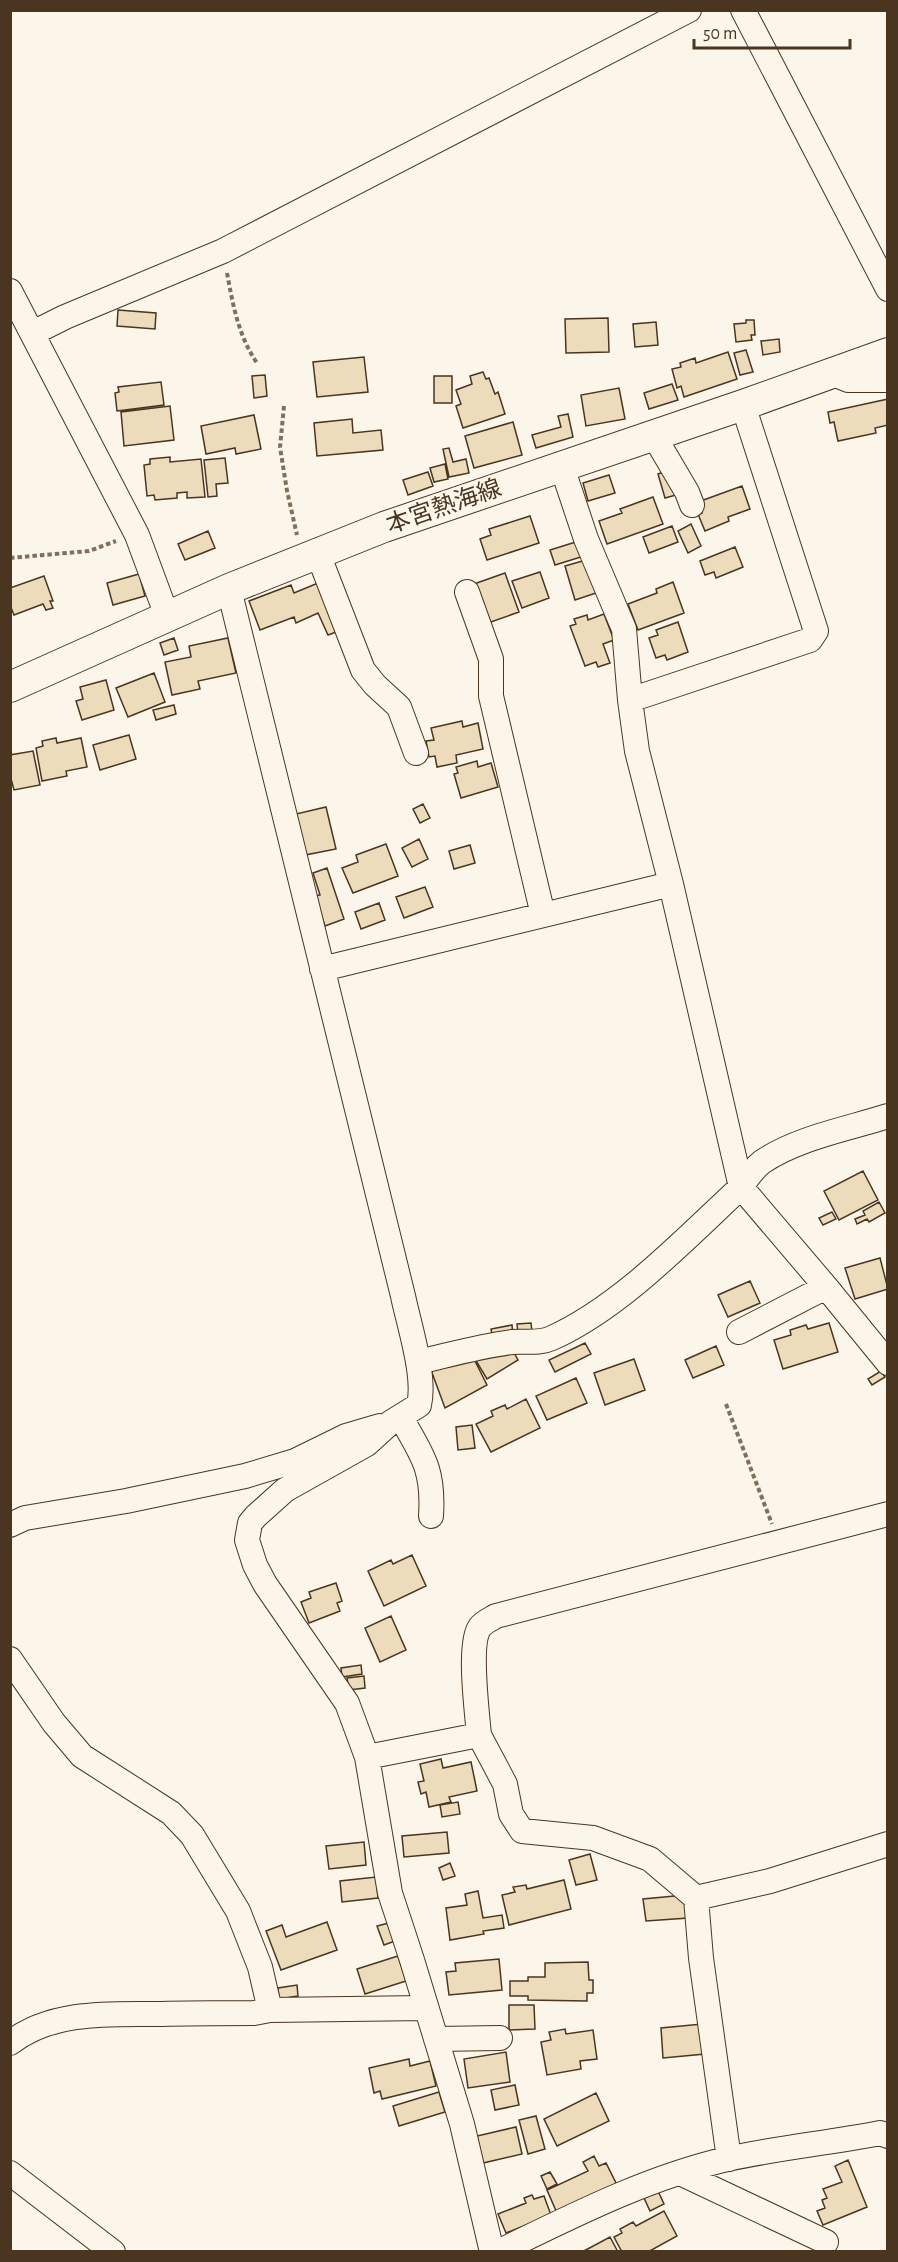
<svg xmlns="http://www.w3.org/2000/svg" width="898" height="2262" font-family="'Alegreya Sans','Noto Sans JP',sans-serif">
  <rect width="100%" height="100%" fill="#fbf6e9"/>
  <path fill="#ecdcbc" stroke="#4a3520" stroke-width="1.5" d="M 118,310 L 156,313 L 155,329 L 117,326 Z
    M 608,318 L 609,352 L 566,353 L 565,319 Z
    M 746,320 L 754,320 L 755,335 L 751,335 L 752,340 L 736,342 L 734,324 L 746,323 Z
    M 656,322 L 658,345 L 635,347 L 633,324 Z
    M 779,339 L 780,352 L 763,355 L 761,341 Z
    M 746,350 L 753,372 L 740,375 L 734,353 Z
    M 728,352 L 737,379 L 684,397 L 681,386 L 677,388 L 672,369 L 681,367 L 680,363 L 695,358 L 696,363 Z
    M 364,357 L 368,392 L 317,397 L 313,362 Z
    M 483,372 L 486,379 L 489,378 L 495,394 L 498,392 L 505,414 L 463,428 L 456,406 L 461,404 L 456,390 L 472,384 L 470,376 Z
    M 265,375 L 267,396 L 254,398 L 252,376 Z
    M 434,376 L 452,376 L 452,403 L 434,403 Z
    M 161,382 L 164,405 L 117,411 L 115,393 L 119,392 L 118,387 Z
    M 672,384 L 678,400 L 649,409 L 644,393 Z
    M 619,388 L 625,419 L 586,426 L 581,395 Z
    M 888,399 L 888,425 L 875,428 L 876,433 L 838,441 L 834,422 L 830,423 L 828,412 Z
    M 170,406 L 174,440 L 124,446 L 121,412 Z
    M 568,414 L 573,437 L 536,448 L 532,435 L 561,427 L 558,416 Z
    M 254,415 L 261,449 L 236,454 L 235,448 L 206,454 L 201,426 Z
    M 352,419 L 353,433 L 381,430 L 383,450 L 317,456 L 314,423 Z
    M 513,422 L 522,455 L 474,468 L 465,436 Z
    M 449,448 L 453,462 L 466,459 L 469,473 L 449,477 L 443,449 Z
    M 170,457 L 170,462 L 201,459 L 205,497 L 187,498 L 187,492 L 177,493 L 177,498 L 155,500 L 154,495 L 147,496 L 144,465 L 150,464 L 150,459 Z
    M 225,458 L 228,483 L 216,484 L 217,496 L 208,497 L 204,460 Z
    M 445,464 L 448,479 L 434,482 L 430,468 Z
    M 669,470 L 676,495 L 665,498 L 658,474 Z
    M 428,472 L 433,486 L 408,495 L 403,480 Z
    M 609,475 L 615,493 L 588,501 L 583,483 Z
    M 742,486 L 750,509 L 728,517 L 729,521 L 705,531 L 698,514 L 702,513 L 698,502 Z
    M 653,497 L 663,524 L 607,544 L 599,521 L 622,513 L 620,509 Z
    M 530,516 L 539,543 L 487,560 L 480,539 L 491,535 L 489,529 Z
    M 691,524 L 701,546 L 688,553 L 678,531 Z
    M 672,526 L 678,542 L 649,553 L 643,537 Z
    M 208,531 L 215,548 L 185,560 L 178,544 Z
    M 579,541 L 584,556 L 555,565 L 550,550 Z
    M 735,547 L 743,567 L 716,578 L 714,572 L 705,575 L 700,561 Z
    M 586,560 L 596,593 L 575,600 L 565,566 Z
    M 540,572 L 549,598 L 522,608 L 512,581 Z
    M 505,573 L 519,612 L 488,623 L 474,584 Z
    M 139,574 L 145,596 L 113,605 L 107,583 Z
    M 44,576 L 53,601 L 50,601 L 53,608 L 46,610 L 43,604 L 14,615 L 10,605 L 10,588 Z
    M 673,582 L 684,613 L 638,630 L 628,604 L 657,593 L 656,589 Z
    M 318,583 L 339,631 L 328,635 L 318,613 L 296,623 L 294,617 L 260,630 L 249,601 L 291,585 L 294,593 Z
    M 604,614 L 614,640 L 603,644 L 610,663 L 598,667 L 596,662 L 585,666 L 570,626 L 576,624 L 574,619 L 587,615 L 588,620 Z
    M 678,622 L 688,652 L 667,660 L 665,655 L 656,658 L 649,638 L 658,635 L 656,630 Z
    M 174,638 L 178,650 L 164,655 L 160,643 Z
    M 228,638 L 236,673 L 198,681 L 200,689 L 172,695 L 165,662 L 191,657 L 189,646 Z
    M 154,673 L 165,702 L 128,717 L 116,688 Z
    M 106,680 L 114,710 L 82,720 L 76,701 L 83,699 L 80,687 Z
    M 174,705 L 176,714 L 156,720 L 153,710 Z
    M 462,721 L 463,727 L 478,723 L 483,749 L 456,755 L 457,763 L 437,767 L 435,756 L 429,757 L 426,741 L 434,740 L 431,728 Z
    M 129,735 L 136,759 L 100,770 L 93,745 Z
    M 56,738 L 57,743 L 81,738 L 87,767 L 66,771 L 67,776 L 42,781 L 36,748 L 43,746 L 42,741 Z
    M 33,751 L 40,785 L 14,790 L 10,775 L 10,755 Z
    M 477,761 L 478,767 L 491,763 L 498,787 L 461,798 L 454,774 L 458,773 L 456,767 Z
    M 423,804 L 430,818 L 420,823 L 413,809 Z
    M 326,807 L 336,849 L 305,855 L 296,814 Z
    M 419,839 L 428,859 L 412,867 L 402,848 Z
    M 386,844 L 398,876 L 353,893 L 342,868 L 358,862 L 356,855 Z
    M 470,845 L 475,863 L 454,869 L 449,851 Z
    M 327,868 L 344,919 L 325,926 L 315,896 L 320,895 L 313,873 Z
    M 425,887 L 433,907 L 404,918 L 396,897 Z
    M 379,903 L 385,920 L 361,929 L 355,912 Z
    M 863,1171 L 878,1200 L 839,1220 L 824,1191 Z
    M 879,1202 L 885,1213 L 869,1222 L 867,1219 L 857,1224 L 855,1219 L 865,1215 L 863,1211 Z
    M 832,1212 L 836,1219 L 823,1225 L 819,1218 Z
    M 880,1258 L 888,1289 L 855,1299 L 845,1268 Z
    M 750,1281 L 760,1303 L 728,1317 L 718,1295 Z
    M 531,1323 L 532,1332 L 518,1333 L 517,1324 Z
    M 829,1323 L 838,1352 L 783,1369 L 774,1340 L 791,1335 L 790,1330 L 806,1325 L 808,1329 Z
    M 512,1325 L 513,1336 L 493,1340 L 491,1329 Z
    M 585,1343 L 591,1354 L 555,1372 L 549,1360 Z
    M 716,1346 L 724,1365 L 693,1378 L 685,1360 Z
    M 513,1351 L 518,1360 L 487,1379 L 475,1359 Z
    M 473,1357 L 487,1385 L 445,1408 L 431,1370 Z
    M 634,1359 L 645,1390 L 605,1405 L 594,1373 Z
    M 881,1371 L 885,1377 L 872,1385 L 868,1379 Z
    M 576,1378 L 587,1403 L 547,1420 L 536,1396 Z
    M 526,1399 L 540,1428 L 491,1452 L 476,1424 L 493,1416 L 491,1411 L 505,1405 L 507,1409 Z
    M 472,1425 L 475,1448 L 458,1450 L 456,1427 Z
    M 412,1555 L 426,1586 L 384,1606 L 368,1571 L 391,1560 L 393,1564 Z
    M 336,1583 L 342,1601 L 337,1603 L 340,1611 L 309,1623 L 301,1602 L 311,1598 L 309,1592 Z
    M 391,1616 L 406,1650 L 380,1662 L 365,1628 Z
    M 361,1665 L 362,1674 L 342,1677 L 341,1668 Z
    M 364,1676 L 365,1688 L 349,1690 L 347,1678 Z
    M 441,1759 L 443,1768 L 471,1762 L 477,1791 L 449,1797 L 451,1802 L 429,1807 L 426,1792 L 421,1794 L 418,1782 L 424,1781 L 420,1764 Z
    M 458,1802 L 460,1814 L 442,1817 L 440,1805 Z
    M 447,1832 L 449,1853 L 404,1857 L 402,1836 Z
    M 364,1842 L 366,1865 L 329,1869 L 326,1846 Z
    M 590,1854 L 597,1880 L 576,1885 L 569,1860 Z
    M 450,1863 L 455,1876 L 443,1880 L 439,1868 Z
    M 376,1877 L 378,1898 L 342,1902 L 340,1881 Z
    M 564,1880 L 571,1909 L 509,1925 L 502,1895 L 515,1892 L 513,1887 L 526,1885 L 527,1889 Z
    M 478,1891 L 483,1918 L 502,1915 L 504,1928 L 483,1931 L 484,1934 L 450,1940 L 446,1908 L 467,1905 L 465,1894 Z
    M 685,1895 L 688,1918 L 646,1921 L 643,1899 Z
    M 327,1922 L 337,1950 L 281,1970 L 266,1931 L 282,1925 L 286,1937 Z
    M 389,1923 L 395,1941 L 384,1945 L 377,1926 Z
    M 398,1956 L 406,1981 L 365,1994 L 357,1969 Z
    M 499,1959 L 502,1990 L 449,1995 L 446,1972 L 456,1971 L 455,1963 Z
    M 588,1962 L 589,1980 L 593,1980 L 593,1993 L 587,1993 L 587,2001 L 528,2000 L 528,1996 L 510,1996 L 510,1981 L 528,1981 L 528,1977 L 545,1977 L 545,1963 Z
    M 297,1985 L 298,1996 L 279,1999 L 278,1988 Z
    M 509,2005 L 534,2005 L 535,2029 L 509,2030 Z
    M 702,2024 L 705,2054 L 663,2058 L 661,2028 Z
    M 565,2029 L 566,2034 L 593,2030 L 597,2059 L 580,2061 L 581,2069 L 547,2075 L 541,2042 L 551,2040 L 549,2032 Z
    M 506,2052 L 510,2082 L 468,2088 L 464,2059 Z
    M 409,2059 L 410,2066 L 430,2061 L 436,2086 L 382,2099 L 380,2091 L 374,2093 L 369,2068 Z
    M 515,2085 L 519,2105 L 495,2110 L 491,2090 Z
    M 439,2092 L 445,2112 L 399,2126 L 393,2106 Z
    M 596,2093 L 609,2121 L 557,2146 L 544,2119 Z
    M 536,2116 L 545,2149 L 528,2154 L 519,2120 Z
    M 516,2127 L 522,2154 L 483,2163 L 477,2136 Z
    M 594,2156 L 599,2166 L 606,2163 L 617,2185 L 557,2213 L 547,2190 L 588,2171 L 583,2162 Z
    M 848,2160 L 867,2207 L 823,2225 L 817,2211 L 825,2208 L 822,2200 L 827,2198 L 823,2189 L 842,2182 L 835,2166 Z
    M 550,2172 L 557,2184 L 547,2189 L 541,2176 Z
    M 658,2191 L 664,2204 L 650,2211 L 644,2198 Z
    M 532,2195 L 534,2199 L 544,2196 L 551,2215 L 506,2233 L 498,2214 L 526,2203 L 524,2198 Z
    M 664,2211 L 677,2236 L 648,2252 L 622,2252 L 614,2237 L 622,2233 L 620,2229 L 633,2222 L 636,2226 Z
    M 610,2237 L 618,2252 L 582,2252 Z"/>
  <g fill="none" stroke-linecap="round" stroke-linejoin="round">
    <g stroke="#4a3520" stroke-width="26">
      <path id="minor" d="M 743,10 L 888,289
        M 10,291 L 137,535 L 167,616
        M 33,333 L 65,317 L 223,251 L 689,10
        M 831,373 L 848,380 L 888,380
        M 743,405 L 816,631 L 810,640 L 630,700 L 637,751 L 671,884 L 741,1187 L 826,1287 L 888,1363
        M 654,436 L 687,492 L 692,505
        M 562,467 L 586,539 L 624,629 L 630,700
        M 318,554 L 363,670 L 375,685 L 399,707 L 416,753
        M 229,589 L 403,1296 C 409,1325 426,1377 419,1405 L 390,1423 L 367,1444 L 285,1490 L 256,1516 L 250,1523 L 247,1540 L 255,1565 L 265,1584 L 347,1703 L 367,1757 L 390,1893 L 412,1960 L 462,2124 L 492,2252
        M 467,592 L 491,659 L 491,696 L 543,915
        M 322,969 L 671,884
        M 739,1332 L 826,1287
        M 418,1362 C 449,1355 480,1346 512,1342 C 526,1341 539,1344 552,1338 C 621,1307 686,1238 741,1187 C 747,1178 753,1169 762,1162 C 797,1138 847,1129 888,1116
        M 401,1418 C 423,1456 434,1470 431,1516
        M 10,1525 L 25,1518 L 126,1501 L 245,1476 L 295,1461 L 346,1436 L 380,1426
        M 10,1659 L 54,1723 L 82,1756 L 171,1813 L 192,1835 L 238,1911 L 260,1967 L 270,2010
        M 479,1735 C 477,1712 468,1643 480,1627 C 484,1622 491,1619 496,1616 L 888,1514
        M 367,1757 L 479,1735 L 505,1784 L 511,1814 L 522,1831 L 593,1838 L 650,1859 L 696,1898 L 770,1881 L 888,1844
        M 696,1898 L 701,1958 L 729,2159
        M 436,2039 L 500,2038
        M 10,2043 C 52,2010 112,2014 161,2014 C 192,2013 223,2013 254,2013 L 270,2010 L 426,2008
        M 10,2173 L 113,2252
        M 680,2173 L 826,2242
        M 498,2252 C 572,2216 646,2178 727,2159 C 777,2148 829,2143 880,2133 L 888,2136"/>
    </g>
    <g stroke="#4a3520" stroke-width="32">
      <path id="major" d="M 10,687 L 229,589 L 384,527 L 743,405 L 888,353"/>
    </g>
    <path stroke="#7f6f5c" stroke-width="4" stroke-dasharray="4.5 3" stroke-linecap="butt" d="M 227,273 C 233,305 238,335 257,363
      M 284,406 L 280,447 L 287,491 L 297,535
      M 10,558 L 89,551 L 116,541
      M 726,1404 L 772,1524"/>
    <use href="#minor" stroke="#fbf6e9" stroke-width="24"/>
    <use href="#major" stroke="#fbf6e9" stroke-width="30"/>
  </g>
  <g text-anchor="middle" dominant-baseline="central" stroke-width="4.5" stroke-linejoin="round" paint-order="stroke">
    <g font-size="24" fill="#4a3520" stroke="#fbf6e9">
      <text transform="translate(444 507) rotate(-19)">本宮熱海線</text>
    </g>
  </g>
  <rect width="898" height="2262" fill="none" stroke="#4a3520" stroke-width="24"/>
  <path d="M694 39v9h156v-9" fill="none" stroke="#4a3520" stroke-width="3"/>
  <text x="703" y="39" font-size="18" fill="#4a3520" stroke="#fbf6e9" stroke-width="4.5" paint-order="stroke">50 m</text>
</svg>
